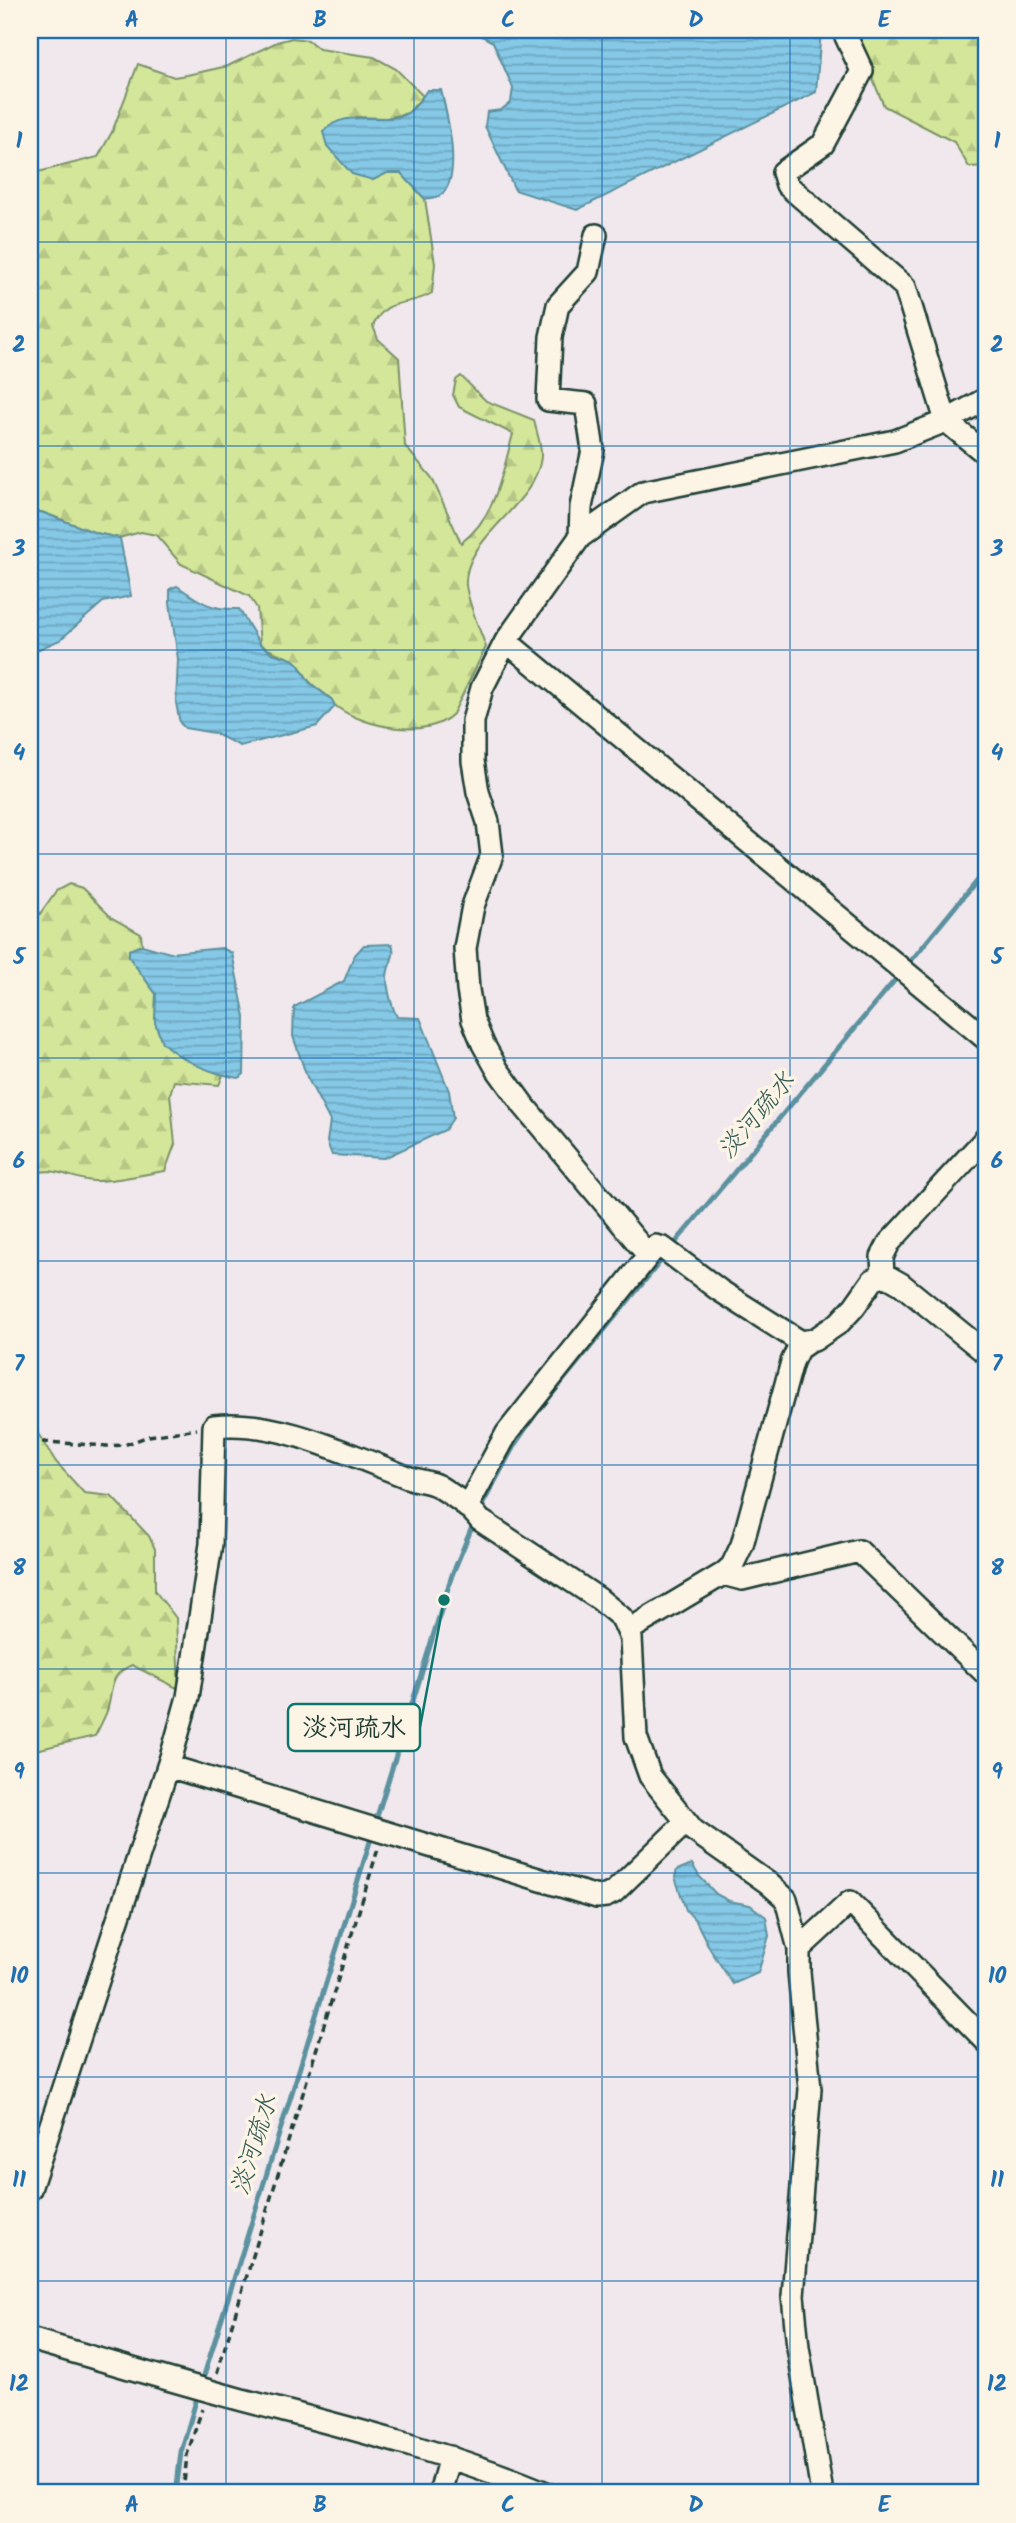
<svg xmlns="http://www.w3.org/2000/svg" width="1016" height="2523" font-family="Kalam,'Klee One',sans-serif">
  <defs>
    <pattern id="forest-firs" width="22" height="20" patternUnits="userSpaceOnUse" patternTransform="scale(1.75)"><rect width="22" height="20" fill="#d4e69a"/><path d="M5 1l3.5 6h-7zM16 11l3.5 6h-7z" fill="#b6c685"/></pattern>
    <pattern id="water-rules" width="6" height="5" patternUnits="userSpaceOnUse" patternTransform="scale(1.75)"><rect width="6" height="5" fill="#85c9e7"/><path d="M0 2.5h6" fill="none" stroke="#6ca4bc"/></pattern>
  </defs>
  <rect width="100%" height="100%" fill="#f0e8ec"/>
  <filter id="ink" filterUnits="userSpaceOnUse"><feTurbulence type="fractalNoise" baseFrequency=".0143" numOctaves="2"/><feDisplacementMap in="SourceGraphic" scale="14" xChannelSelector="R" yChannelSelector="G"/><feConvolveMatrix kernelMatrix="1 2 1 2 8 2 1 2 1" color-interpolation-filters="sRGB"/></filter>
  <g filter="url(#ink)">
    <path fill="url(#forest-firs)" stroke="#7a9267" stroke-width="2" d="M 852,30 L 986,30 L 986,166 L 969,167 L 954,142 L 884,106 Z
      M 292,38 L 308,40 L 319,49 L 374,57 L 396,69 L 423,96 L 408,113 L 386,118 L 356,117 L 373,180 L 387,173 L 401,173 L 425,199 L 435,264 L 432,293 C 408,308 387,295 373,326 L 378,339 L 399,358 L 405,446 L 432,478 L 461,543 C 496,517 502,474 513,434 L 459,407 L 453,395 L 456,380 L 461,376 L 486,401 L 534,420 C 536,431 542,445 541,457 C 536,506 463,537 466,585 C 468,603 480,630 486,647 L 453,714 C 428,740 364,727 337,707 C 332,704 335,704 331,699 C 325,693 316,689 310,682 C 304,675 302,666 294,661 C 283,654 272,653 260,644 L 257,608 L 249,596 L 181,564 L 156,535 L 141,532 L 119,538 L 96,533 L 42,512 L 35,512 L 30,508 L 30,174 L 98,157 L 112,132 L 138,64 L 174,77 L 187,75 L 228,66 L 277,42 Z
      M 69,884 L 82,888 L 112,918 L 141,934 L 142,945 L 130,950 L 129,957 L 156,994 L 155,1022 L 162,1042 L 202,1067 L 223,1075 L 219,1085 L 174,1081 L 170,1094 L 175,1144 L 165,1171 C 145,1174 113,1182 94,1181 C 71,1180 52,1163 30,1176 L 30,928 L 56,891 Z
      M 30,1421 L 56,1462 L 84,1493 L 111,1496 L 149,1536 L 155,1549 L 155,1591 L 176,1618 L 179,1689 L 132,1665 C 107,1676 114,1689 107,1711 C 104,1719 99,1728 95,1736 L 36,1750 L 30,1749 Z"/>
    <path fill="url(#water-rules)" stroke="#5c919f" stroke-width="2" d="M 471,30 L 821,30 L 816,92 L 577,210 L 515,190 L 485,126 L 487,112 L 501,110 L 511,102 L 513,88 L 493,42 Z
      M 427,90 L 441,90 C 447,114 463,177 441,195 C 437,198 430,198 425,199 L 401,173 L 387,173 L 373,180 L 352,174 L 327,146 L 323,132 C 345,106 388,127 409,112 C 416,107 422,97 427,90 Z
      M 35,512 L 41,512 L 96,533 L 120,538 L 131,596 L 103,602 L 60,640 L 30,653 L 30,517 Z
      M 177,586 C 200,602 211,610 239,609 L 260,644 L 272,653 L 292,659 L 298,664 L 309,682 L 332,700 L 335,706 L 317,726 L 240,746 L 214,733 L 185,728 L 180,723 L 176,703 L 178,659 L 170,603 L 170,589 Z
      M 392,944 C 397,956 387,965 387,977 C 387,989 392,1007 397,1017 L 420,1018 L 449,1091 L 453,1118 L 445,1130 L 384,1158 L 332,1155 L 327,1142 L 330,1121 L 307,1077 L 293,1036 L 294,1007 L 344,981 L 354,956 L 364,945 Z
      M 142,945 L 170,953 L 222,948 L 232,953 L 245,1017 L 244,1074 L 239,1078 C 213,1074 181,1061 162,1042 L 155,1022 L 156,994 L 129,957 L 129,950 Z
      M 692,1864 L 699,1876 L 716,1894 L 729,1901 L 750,1905 L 766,1917 L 769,1936 L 758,1973 L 733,1984 L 710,1949 L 696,1921 L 686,1910 L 675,1877 L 677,1870 Z"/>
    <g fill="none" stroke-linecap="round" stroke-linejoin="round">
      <path stroke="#5c919f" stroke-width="5" d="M 906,967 L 986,869
        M 670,1249 L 900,974
        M 479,1511 L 515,1444 L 535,1415 L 664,1257
        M 375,1823 L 452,1575 L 475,1520
        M 201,2385 L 373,1832
        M 176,2493 L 181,2452 L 198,2394"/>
      <g stroke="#1f3d34" stroke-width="26">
        <path id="minor" d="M 843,30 L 862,71 L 823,144 L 783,172 L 787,185 L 905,287 L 946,421 L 986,454
          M 580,537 L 581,507 L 593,450 L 586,404 L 548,400 L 551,337 L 558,305 L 588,272 L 596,235
          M 506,641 L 986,1039
          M 648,1255 L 524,1106 L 497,1069 L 483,1044 L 473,1020 L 468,990 L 465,948 L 473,906 L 492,855 L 488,822 L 478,792 L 473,761 L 473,721 L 482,688 L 506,641 L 580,537 L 643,492 L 895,441 L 946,421 L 986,399
          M 883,1275 L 882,1257 L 889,1243 L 986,1138
          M 467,1507 L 507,1433 L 656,1246 L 663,1248 L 719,1290 L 801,1342 L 814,1340 L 839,1323 L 854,1307 L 873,1280 L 885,1275 L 901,1284 L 986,1353
          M 723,1574 L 732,1566 L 742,1545 L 792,1362 L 798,1349 L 808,1342
          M 629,1630 L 723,1574 L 742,1579 L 859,1551 L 986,1674
          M 168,1766 L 597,1897 L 606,1896 L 614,1892 L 686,1822
          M 799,1949 L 850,1902 L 986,2041
          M 30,2189 L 172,1754 L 188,1697 L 211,1544 L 214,1426 C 275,1418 350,1455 407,1477 C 417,1481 429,1481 438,1486 C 452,1495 470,1506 480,1520 L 599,1599 L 622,1618 L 631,1638 L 636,1737 L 650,1776 L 693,1830 L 768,1883 L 786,1899 L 799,1949 L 799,1972 L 810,2089 L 793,2296 L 798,2347 L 822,2493
          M 30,2339 C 98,2359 166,2379 235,2398 C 340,2426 446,2451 546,2493
          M 440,2493 L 450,2457"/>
      </g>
      <path stroke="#1f3d34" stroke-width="3.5" stroke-dasharray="7 5" stroke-linecap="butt" d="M 30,1441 L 107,1446 L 124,1445 L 149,1436 L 197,1429
        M 217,2373 L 378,1849
        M 183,2493 L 187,2455 L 202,2409"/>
      <use href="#minor" stroke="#fcf5e5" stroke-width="21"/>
    </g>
  </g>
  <path fill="none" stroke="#1f6fb2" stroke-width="2" stroke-opacity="0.55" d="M 226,30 L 226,2493M 414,30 L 414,2493M 602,30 L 602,2493M 790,30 L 790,2493M 30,242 L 986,242M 30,446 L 986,446M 30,650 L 986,650M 30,854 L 986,854M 30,1058 L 986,1058M 30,1261 L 986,1261M 30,1465 L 986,1465M 30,1669 L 986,1669M 30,1873 L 986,1873M 30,2077 L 986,2077M 30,2281 L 986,2281"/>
  <g text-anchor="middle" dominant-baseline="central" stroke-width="7" stroke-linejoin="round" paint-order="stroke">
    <g font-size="26" font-style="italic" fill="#335958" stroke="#fcf5e5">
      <text transform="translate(757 1116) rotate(-50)">淡河疏水</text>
      <text transform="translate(255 2145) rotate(-73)">淡河疏水</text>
    </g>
  </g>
  <path fill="none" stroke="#0f766e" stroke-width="2.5" d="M444 1600L420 1727"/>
  <circle fill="#0f766e" stroke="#fcf5e5" stroke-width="2.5" cx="444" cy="1600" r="7"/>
  <rect fill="#fcf5e5" stroke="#0f766e" stroke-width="2.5" x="288" y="1704" width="132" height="47" rx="7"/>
  <g font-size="26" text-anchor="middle" font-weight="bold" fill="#1f3d34">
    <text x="354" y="1736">淡河疏水</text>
  </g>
  <rect width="1016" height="2523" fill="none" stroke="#fcf5e5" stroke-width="77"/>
  <rect x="38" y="38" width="940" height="2446" fill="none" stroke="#1f6fb2" stroke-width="2.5"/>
  <g font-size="23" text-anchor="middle" font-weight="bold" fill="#1f6fb2">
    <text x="132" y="27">A</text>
    <text x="320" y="27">B</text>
    <text x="508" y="27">C</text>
    <text x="696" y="27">D</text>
    <text x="884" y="27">E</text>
    <text x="19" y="148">1</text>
    <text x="997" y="148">1</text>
    <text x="19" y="352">2</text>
    <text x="997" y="352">2</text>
    <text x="19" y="556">3</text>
    <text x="997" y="556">3</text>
    <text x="19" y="760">4</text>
    <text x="997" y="760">4</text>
    <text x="19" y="964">5</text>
    <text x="997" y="964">5</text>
    <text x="19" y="1168">6</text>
    <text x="997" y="1168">6</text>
    <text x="19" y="1371">7</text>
    <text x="997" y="1371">7</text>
    <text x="19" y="1575">8</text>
    <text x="997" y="1575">8</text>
    <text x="19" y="1779">9</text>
    <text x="997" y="1779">9</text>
    <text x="19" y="1983">10</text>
    <text x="997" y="1983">10</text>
    <text x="19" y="2187">11</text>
    <text x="997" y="2187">11</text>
    <text x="19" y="2391">12</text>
    <text x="997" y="2391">12</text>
    <text x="132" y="2512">A</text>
    <text x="320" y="2512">B</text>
    <text x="508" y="2512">C</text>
    <text x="696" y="2512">D</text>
    <text x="884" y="2512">E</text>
  </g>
</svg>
